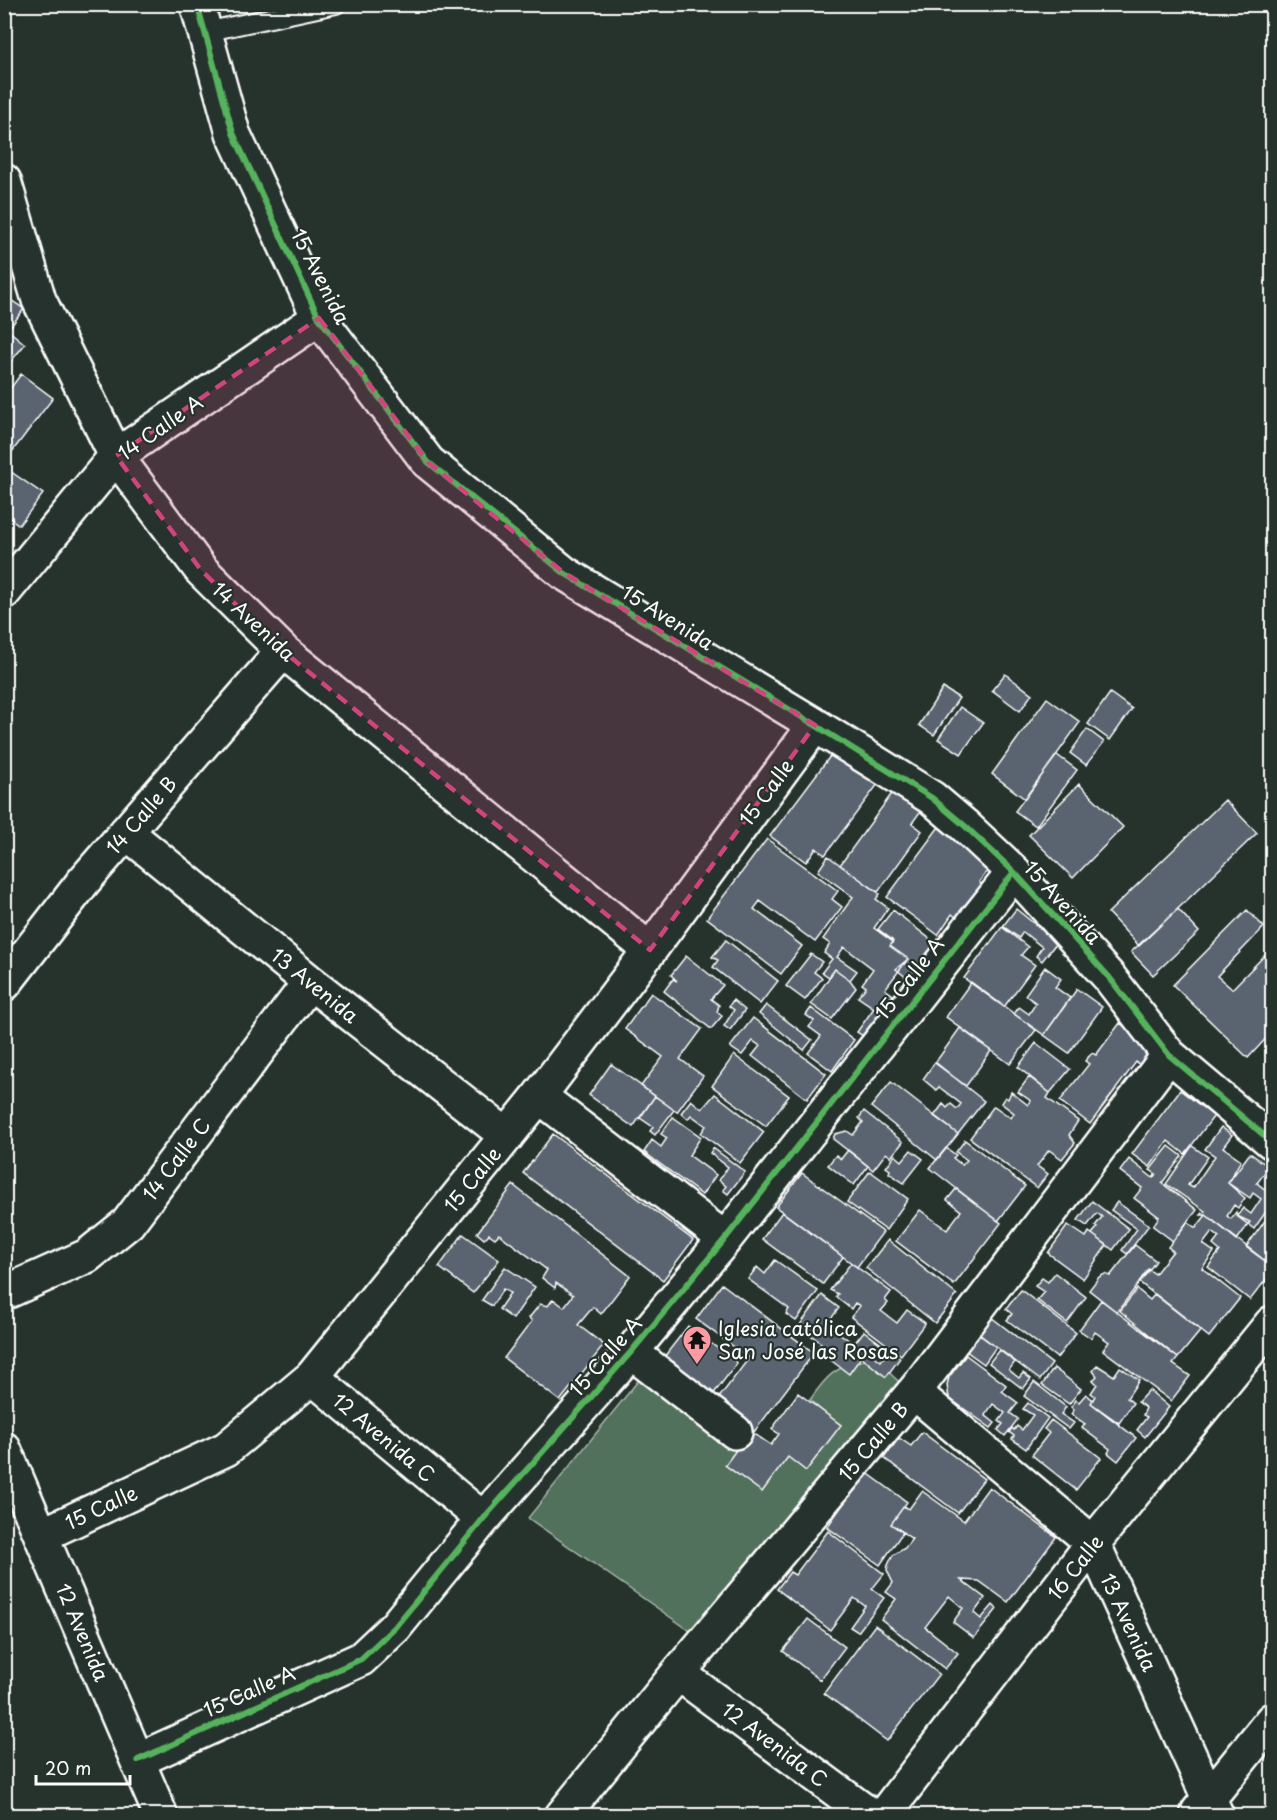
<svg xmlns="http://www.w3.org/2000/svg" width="1277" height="1820" font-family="'Playpen Sans',sans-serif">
  <rect width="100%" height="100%" fill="#26332d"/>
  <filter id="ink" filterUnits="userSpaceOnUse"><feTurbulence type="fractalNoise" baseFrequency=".0167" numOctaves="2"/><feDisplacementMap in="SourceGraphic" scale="12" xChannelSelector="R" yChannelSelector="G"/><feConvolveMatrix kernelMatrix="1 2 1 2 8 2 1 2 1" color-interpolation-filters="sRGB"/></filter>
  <g filter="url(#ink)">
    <path fill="#51715b" stroke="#a8b8ad" stroke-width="1.5" d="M 864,1360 L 882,1366 L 909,1391 L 791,1563 L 748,1616 L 696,1635 L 528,1518 L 646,1371 L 746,1427 L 738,1471 L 833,1421 L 810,1400 C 827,1375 834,1368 864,1360 Z"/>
    <path fill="#5a6370" stroke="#fff" stroke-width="1.5" d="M 4,290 L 8,298 L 24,309 L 8,330 L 25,344 L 4,370 Z
      M 21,374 L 53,398 L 8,457 L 4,455 L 4,397 Z
      M 4,467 L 43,494 L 19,525 L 4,513 Z
      M 1005,674 L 1032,694 L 1020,711 L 992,690 Z
      M 943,688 L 959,698 L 934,735 L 919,725 Z
      M 1110,693 L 1132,709 L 1110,740 L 1088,724 Z
      M 1047,698 L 1080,722 L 1025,799 L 992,774 Z
      M 960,707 L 983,723 L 961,754 L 938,739 Z
      M 1087,729 L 1104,742 L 1086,765 L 1070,753 Z
      M 834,751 L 878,784 L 825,855 L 816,848 L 806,862 L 770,836 Z
      M 1057,755 L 1077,770 L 1036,826 L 1015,811 Z
      M 1079,784 L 1123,827 L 1073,878 L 1029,835 Z
      M 893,792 L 920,812 L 912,823 L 922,831 L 878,892 L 840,865 Z
      M 1225,800 L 1257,833 L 1139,946 L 1108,913 Z
      M 941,824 L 994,863 L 979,882 L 984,886 L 959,920 L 952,914 L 938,935 L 887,897 Z
      M 767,839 L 838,891 L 832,899 L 842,907 L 815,942 L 760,901 L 754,909 L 802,946 L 781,974 L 707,918 Z
      M 828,856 L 880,894 L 876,899 L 888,908 L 874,928 L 893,942 L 890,946 L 908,959 L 885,989 L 893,995 L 863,1036 L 857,1032 L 874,1008 L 858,997 L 866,987 L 862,984 L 873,969 L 844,947 L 837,957 L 857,971 L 850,980 L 835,969 L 829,977 L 822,972 L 832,959 L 824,953 L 830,944 L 823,939 L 853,897 L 818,871 Z
      M 1016,909 L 1057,942 L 1042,961 L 1036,956 L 1042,947 L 1023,932 L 1019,938 L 1003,926 Z
      M 1178,909 L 1199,932 L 1153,975 L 1131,952 Z
      M 893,910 L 935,943 L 908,979 L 896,969 L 908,959 L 890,946 L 893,942 L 892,940 L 878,929 Z
      M 1247,910 L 1264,927 L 1217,976 L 1232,989 L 1265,955 L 1272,962 L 1272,1032 L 1248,1058 L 1173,985 Z
      M 1002,927 L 1028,947 L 1021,955 L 1035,965 L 1004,1007 L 964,978 Z
      M 726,940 L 778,981 L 760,1004 L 713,967 L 718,960 L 712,957 Z
      M 811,954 L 822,962 L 814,972 L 822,978 L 805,1000 L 786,986 Z
      M 686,956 L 723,985 L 711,999 L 719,1005 L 717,1012 L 722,1016 L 711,1029 L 664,991 L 673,979 L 677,981 L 671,975 Z
      M 1045,967 L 1061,979 L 1055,987 L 1070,998 L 1044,1035 L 1014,1014 L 1019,1007 L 1029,1014 L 1036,1003 L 1025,995 Z
      M 835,969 L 850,980 L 856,988 L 832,1019 L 811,1004 Z
      M 971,982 L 1036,1030 L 1010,1064 L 946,1017 Z
      M 1077,989 L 1102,1007 L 1069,1053 L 1044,1035 Z
      M 651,993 L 702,1029 L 680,1059 L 703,1076 L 677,1112 L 641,1086 L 663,1057 L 625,1029 Z
      M 733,1000 L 745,1010 L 730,1030 L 724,1026 L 734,1010 L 729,1006 Z
      M 766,1005 L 812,1040 L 804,1050 L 759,1014 Z
      M 811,1008 L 854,1040 L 832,1071 L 808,1053 L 821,1036 L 809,1027 L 814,1021 L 806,1015 Z
      M 753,1018 L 826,1074 L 807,1099 L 752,1056 L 760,1046 L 753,1041 L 742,1055 L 730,1047 Z
      M 1120,1023 L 1153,1048 L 1140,1065 L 1136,1062 L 1090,1124 L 1060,1101 L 1089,1064 L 1085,1061 L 1092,1053 L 1096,1055 Z
      M 960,1028 L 991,1051 L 966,1086 L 935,1063 Z
      M 1036,1043 L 1070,1069 L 1050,1093 L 1018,1067 Z
      M 734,1055 L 789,1096 L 766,1126 L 712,1086 Z
      M 935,1062 L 984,1101 L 958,1134 L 934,1116 L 943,1104 L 947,1108 L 951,1104 L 957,1109 L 961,1104 L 939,1087 L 936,1090 L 923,1079 Z
      M 611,1064 L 655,1096 L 633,1127 L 589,1095 Z
      M 1029,1077 L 1050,1093 L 1047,1098 L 1078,1121 L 1069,1135 L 1075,1143 L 1062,1159 L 1049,1150 L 1037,1166 L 1048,1174 L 1037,1188 L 970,1138 L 994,1106 L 1011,1118 L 1014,1113 L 1001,1103 L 1005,1097 L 1008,1099 L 1011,1092 L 1028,1105 L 1031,1101 L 1018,1092 Z
      M 891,1082 L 958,1134 L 937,1160 L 871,1107 Z
      M 1180,1090 L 1214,1116 L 1185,1154 L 1168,1141 L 1150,1167 L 1132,1154 Z
      M 715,1094 L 764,1132 L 740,1163 L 701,1133 L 706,1126 L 691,1115 L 688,1119 L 681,1113 L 691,1100 L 702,1109 Z
      M 655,1096 L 674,1110 L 655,1135 L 650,1131 L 653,1127 L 640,1118 Z
      M 864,1111 L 903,1142 L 891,1157 L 886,1153 L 873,1170 L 833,1139 L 835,1134 L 847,1131 L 853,1135 L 863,1122 L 859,1118 Z
      M 673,1117 L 701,1137 L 689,1155 L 716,1175 L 702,1195 L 644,1152 L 652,1140 L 661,1147 L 667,1138 L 661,1134 Z
      M 1221,1127 L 1232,1135 L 1223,1147 L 1241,1160 L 1228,1183 L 1245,1198 L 1238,1208 L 1234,1205 L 1227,1216 L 1231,1219 L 1236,1212 L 1237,1216 L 1250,1222 L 1237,1240 L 1206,1215 L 1201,1215 L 1205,1211 L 1166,1184 L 1192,1146 L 1208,1157 L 1188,1185 L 1193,1188 L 1215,1156 L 1205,1149 Z
      M 553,1134 L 693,1240 L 663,1280 L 523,1173 Z
      M 965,1140 L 1025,1186 L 998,1221 L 930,1168 L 946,1148 L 956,1155 L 953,1158 L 962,1165 L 967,1160 L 956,1152 Z
      M 1169,1146 L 1182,1156 L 1162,1183 L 1197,1210 L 1173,1241 L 1153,1226 L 1159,1217 L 1134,1198 L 1142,1188 L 1120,1171 L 1129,1159 L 1153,1178 L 1156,1174 L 1150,1170 Z
      M 713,1148 L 745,1172 L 728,1194 L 723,1190 L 726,1186 L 719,1180 L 728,1167 L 710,1153 Z
      M 848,1150 L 868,1166 L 854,1185 L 828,1165 L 836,1155 L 841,1159 Z
      M 911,1150 L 923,1159 L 904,1183 L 889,1173 L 890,1170 L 886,1167 L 895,1155 L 902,1161 Z
      M 1250,1153 L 1269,1167 L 1257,1183 L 1272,1195 L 1272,1203 L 1254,1229 L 1237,1216 L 1243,1208 L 1251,1214 L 1261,1199 L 1253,1193 L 1250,1198 L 1228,1183 Z
      M 870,1171 L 908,1199 L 886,1230 L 847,1202 Z
      M 802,1173 L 883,1232 L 857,1267 L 776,1207 Z
      M 513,1185 L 630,1276 L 601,1314 L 593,1307 L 578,1325 L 604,1345 L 560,1401 L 504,1358 L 532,1321 L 529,1318 L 540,1304 L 548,1306 L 553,1299 L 564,1307 L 573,1295 L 556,1283 L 555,1288 L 542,1278 L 547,1270 L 499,1234 L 495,1238 L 489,1234 L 484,1239 L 477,1233 Z
      M 956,1189 L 1001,1223 L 954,1285 L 896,1241 L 920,1210 L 947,1230 L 961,1211 L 947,1200 Z
      M 1092,1201 L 1129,1229 L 1113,1250 L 1092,1234 L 1097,1228 L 1095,1226 L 1102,1217 L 1097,1213 L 1087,1226 L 1078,1220 Z
      M 1117,1202 L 1149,1225 L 1127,1254 L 1122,1250 L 1137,1229 L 1111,1210 Z
      M 1272,1211 L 1272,1266 L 1246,1247 Z
      M 782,1212 L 843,1257 L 823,1284 L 762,1239 Z
      M 1206,1215 L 1272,1266 L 1272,1272 L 1250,1300 L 1208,1267 L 1220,1251 L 1213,1245 L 1219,1237 L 1212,1232 L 1203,1244 L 1214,1252 L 1202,1268 L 1240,1298 L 1209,1337 L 1139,1282 L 1148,1269 L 1155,1274 L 1173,1251 L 1168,1247 L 1187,1222 L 1196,1228 Z
      M 1068,1225 L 1086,1237 L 1089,1232 L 1107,1245 L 1083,1279 L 1048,1253 Z
      M 463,1234 L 499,1260 L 473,1293 L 439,1267 Z
      M 888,1240 L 957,1295 L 935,1323 L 866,1268 Z
      M 1135,1245 L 1156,1261 L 1117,1312 L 1089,1290 L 1099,1277 L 1105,1274 L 1110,1276 Z
      M 775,1260 L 818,1291 L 796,1321 L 786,1314 L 789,1309 L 748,1279 L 757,1267 L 765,1274 Z
      M 851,1263 L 891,1292 L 885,1300 L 888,1303 L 881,1311 L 897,1323 L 907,1310 L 925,1323 L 901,1355 L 851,1317 L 860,1306 L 855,1303 L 851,1309 L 836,1297 L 838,1294 L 830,1290 Z
      M 505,1267 L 535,1287 L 513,1319 L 499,1309 L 510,1293 L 503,1289 L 492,1306 L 482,1300 Z
      M 1055,1273 L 1086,1297 L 1067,1323 L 1037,1300 L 1044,1292 L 1035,1286 L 1042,1278 L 1048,1282 Z
      M 722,1284 L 814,1353 L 754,1432 L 715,1403 L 749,1358 L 696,1319 Z
      M 1137,1289 L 1150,1300 L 1155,1294 L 1201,1330 L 1178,1358 L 1120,1311 Z
      M 1021,1290 L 1076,1333 L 1057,1358 L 1007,1320 L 1012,1314 L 1006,1309 Z
      M 822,1295 L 839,1308 L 827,1324 L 854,1344 L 864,1331 L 881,1344 L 873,1355 L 881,1361 L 889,1350 L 900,1358 L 886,1377 L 861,1357 L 849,1374 L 816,1349 L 821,1343 L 799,1326 Z
      M 1101,1300 L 1178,1358 L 1173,1364 L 1190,1376 L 1171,1401 L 1103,1350 L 1109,1342 L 1095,1332 L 1091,1338 L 1079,1330 Z
      M 991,1317 L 1052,1364 L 1040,1380 L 979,1334 Z
      M 688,1326 L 737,1363 L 706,1404 L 657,1366 Z
      M 974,1331 L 996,1347 L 984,1364 L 962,1348 Z
      M 999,1350 L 1015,1362 L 1009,1370 L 1019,1378 L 1023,1373 L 1031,1379 L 1023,1389 L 989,1363 Z
      M 966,1355 L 1006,1385 L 1002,1391 L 1018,1403 L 1010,1413 L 1018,1419 L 1005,1436 L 998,1430 L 1003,1424 L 999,1421 L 1005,1413 L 993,1404 L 985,1415 L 995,1423 L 991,1428 L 949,1398 L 947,1385 L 949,1377 Z
      M 1097,1365 L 1114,1376 L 1120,1367 L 1139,1380 L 1127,1398 L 1133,1403 L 1119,1423 L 1091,1403 L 1095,1396 L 1091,1393 L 1097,1384 L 1093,1380 L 1097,1376 L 1093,1371 Z
      M 1054,1368 L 1081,1389 L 1069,1404 L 1042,1385 Z
      M 1034,1382 L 1066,1407 L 1061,1414 L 1074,1423 L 1069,1429 L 1024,1396 Z
      M 1149,1390 L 1169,1407 L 1145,1437 L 1137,1430 L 1147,1417 L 1143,1415 L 1146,1408 L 1138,1402 Z
      M 798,1393 L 841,1425 L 806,1471 L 788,1457 L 762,1492 L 725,1465 L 750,1431 L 771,1445 L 779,1434 L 772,1429 Z
      M 1086,1394 L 1093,1400 L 1091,1403 L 1136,1438 L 1118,1461 L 1108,1453 L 1110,1449 L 1082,1428 L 1085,1424 L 1071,1414 L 1074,1410 L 1071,1407 L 1076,1400 L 1079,1402 Z
      M 1028,1403 L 1048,1418 L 1026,1449 L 1012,1439 L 1014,1436 L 1009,1432 L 1012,1428 L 1014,1430 L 1017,1426 L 1022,1430 L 1033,1415 L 1023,1409 Z
      M 1051,1420 L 1101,1458 L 1076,1490 L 1032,1455 L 1049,1433 L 1044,1429 Z
      M 922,1432 L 984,1479 L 958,1513 L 884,1458 L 899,1438 L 911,1446 Z
      M 866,1472 L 907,1502 L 891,1524 L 903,1532 L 880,1565 L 827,1527 Z
      M 989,1487 L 1056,1537 L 1008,1602 L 979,1581 L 961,1580 L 985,1598 L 974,1613 L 981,1619 L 993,1605 L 997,1609 L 974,1638 L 953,1622 L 963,1608 L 949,1596 L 925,1627 L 958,1653 L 945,1669 L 881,1619 L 896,1599 L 886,1592 L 893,1583 L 887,1570 L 888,1565 L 893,1555 L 905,1548 L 912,1539 L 891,1524 L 904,1506 L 909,1509 L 922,1491 L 964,1521 Z
      M 828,1531 L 884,1574 L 872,1589 L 884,1598 L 858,1632 L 850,1627 L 865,1606 L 854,1598 L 830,1630 L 777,1589 L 790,1572 L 795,1575 Z
      M 808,1619 L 845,1647 L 820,1680 L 783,1651 Z
      M 875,1625 L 939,1674 L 887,1741 L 824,1693 Z"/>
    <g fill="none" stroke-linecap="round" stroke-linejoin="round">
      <g stroke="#fff" stroke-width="22">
        <path id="service" d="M 205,32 L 336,4"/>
      </g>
      <g stroke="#fff" stroke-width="38">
        <path id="minor" d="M 197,4 L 233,133 L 319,318 L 428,462 L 564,573 L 815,725 L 932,798 L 965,826 L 1014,872 L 1109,977 L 1169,1055 L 1272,1142
          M 4,181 L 39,300 L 116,456 L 201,570 L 283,651 L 650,950
          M 4,592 L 116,456 L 319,318
          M 126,832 L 310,982 L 507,1136
          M 4,984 L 83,882 L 283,651
          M 539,1096 L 725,1239
          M 4,1293 L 87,1256 L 128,1223 L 310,982
          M 631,1352 L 735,1432
          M 312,1377 L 483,1519
          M 914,1392 L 1093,1543 L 1217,1816
          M 4,1449 L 161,1816
          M 42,1535 L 226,1449 L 312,1377 L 539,1096 L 650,950 L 815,725
          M 678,1673 L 871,1816
          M 138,1760 L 361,1659 L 395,1627 L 483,1519 L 631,1352 L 725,1239 L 1014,872
          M 1198,1812 L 1272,1720
          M 562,1816 L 678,1673 L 917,1388 L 1169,1055
          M 883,1816 L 1093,1543 L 1272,1323"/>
      </g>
      <use href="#service" stroke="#26332d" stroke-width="18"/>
      <use href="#minor" stroke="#26332d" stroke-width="33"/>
      <g stroke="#26332d" stroke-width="10">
        <path id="cycleway" d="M 197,4 L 233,133 L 319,318 L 428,462 L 564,573 L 815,725 L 932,798 L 965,826 L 1014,872 L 1109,977 L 1169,1055 L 1272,1142
          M 138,1760 L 361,1659 L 395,1627 L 483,1519 L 631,1352 L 725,1239 L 1014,872"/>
      </g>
      <use href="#cycleway" stroke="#56b35d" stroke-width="6"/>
    </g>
  </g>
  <path fill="#ce467c" fill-opacity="0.2" stroke="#ce467c" stroke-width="4.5" stroke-dasharray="12 8" stroke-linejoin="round" d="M 319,318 L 428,462 L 564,573 L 815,725 L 650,950 L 283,651 L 201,570 L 116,456 Z"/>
  <defs>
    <g id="temple-pin" transform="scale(1.5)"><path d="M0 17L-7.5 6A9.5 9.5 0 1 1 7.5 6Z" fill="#ff9aa2" stroke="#26332d"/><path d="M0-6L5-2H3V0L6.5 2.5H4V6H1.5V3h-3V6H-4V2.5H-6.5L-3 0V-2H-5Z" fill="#111"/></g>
  </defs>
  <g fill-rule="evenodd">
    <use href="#temple-pin" x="697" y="1340"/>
  </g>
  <g text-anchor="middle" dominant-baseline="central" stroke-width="4.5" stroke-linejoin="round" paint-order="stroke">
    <g font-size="20" fill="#fff" stroke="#26332d">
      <text transform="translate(321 276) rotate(63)">15 Avenida</text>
      <text transform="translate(160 427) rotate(-35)">14 Calle A</text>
      <text transform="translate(668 617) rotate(32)">15 Avenida</text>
      <text transform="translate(254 621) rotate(43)">14 Avenida</text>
      <text transform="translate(766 792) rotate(-54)">15 Calle</text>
      <text transform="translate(141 815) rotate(-49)">14 Calle B</text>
      <text transform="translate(1063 902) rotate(48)">15 Avenida</text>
      <text transform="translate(909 978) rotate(-52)">15 Calle A</text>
      <text transform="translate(315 985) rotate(39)">13 Avenida</text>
      <text transform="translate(176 1159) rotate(-53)">14 Calle C</text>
      <text transform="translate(472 1179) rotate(-51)">15 Calle</text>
      <text transform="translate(605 1356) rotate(-49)">15 Calle A</text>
      <text transform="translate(384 1437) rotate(40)">12 Avenida C</text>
      <text transform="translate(873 1441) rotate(-50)">15 Calle B</text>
      <text transform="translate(101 1507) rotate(-25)">15 Calle</text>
      <text transform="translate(1075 1567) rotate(-52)">16 Calle</text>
      <text transform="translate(1129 1622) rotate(65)">13 Avenida</text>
      <text transform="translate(83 1632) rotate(67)">12 Avenida</text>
      <text transform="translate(249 1691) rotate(-24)">15 Calle A</text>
      <text transform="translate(775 1744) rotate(37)">12 Avenida C</text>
    </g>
    <g font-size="20" fill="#fff" stroke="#26332d" text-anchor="start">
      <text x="718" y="1328">Iglesia católica<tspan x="718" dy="23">San José las Rosas</tspan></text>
    </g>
  </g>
  <rect width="1277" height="1820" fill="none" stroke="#26332d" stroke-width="24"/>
  <rect x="12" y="12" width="1253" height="1796" fill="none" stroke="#fff" stroke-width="2" filter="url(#ink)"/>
  <path d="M36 1775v9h94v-9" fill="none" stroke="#ffffff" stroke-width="3"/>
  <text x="45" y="1775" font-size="18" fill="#ffffff" stroke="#26332d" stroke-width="4.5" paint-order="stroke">20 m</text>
</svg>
